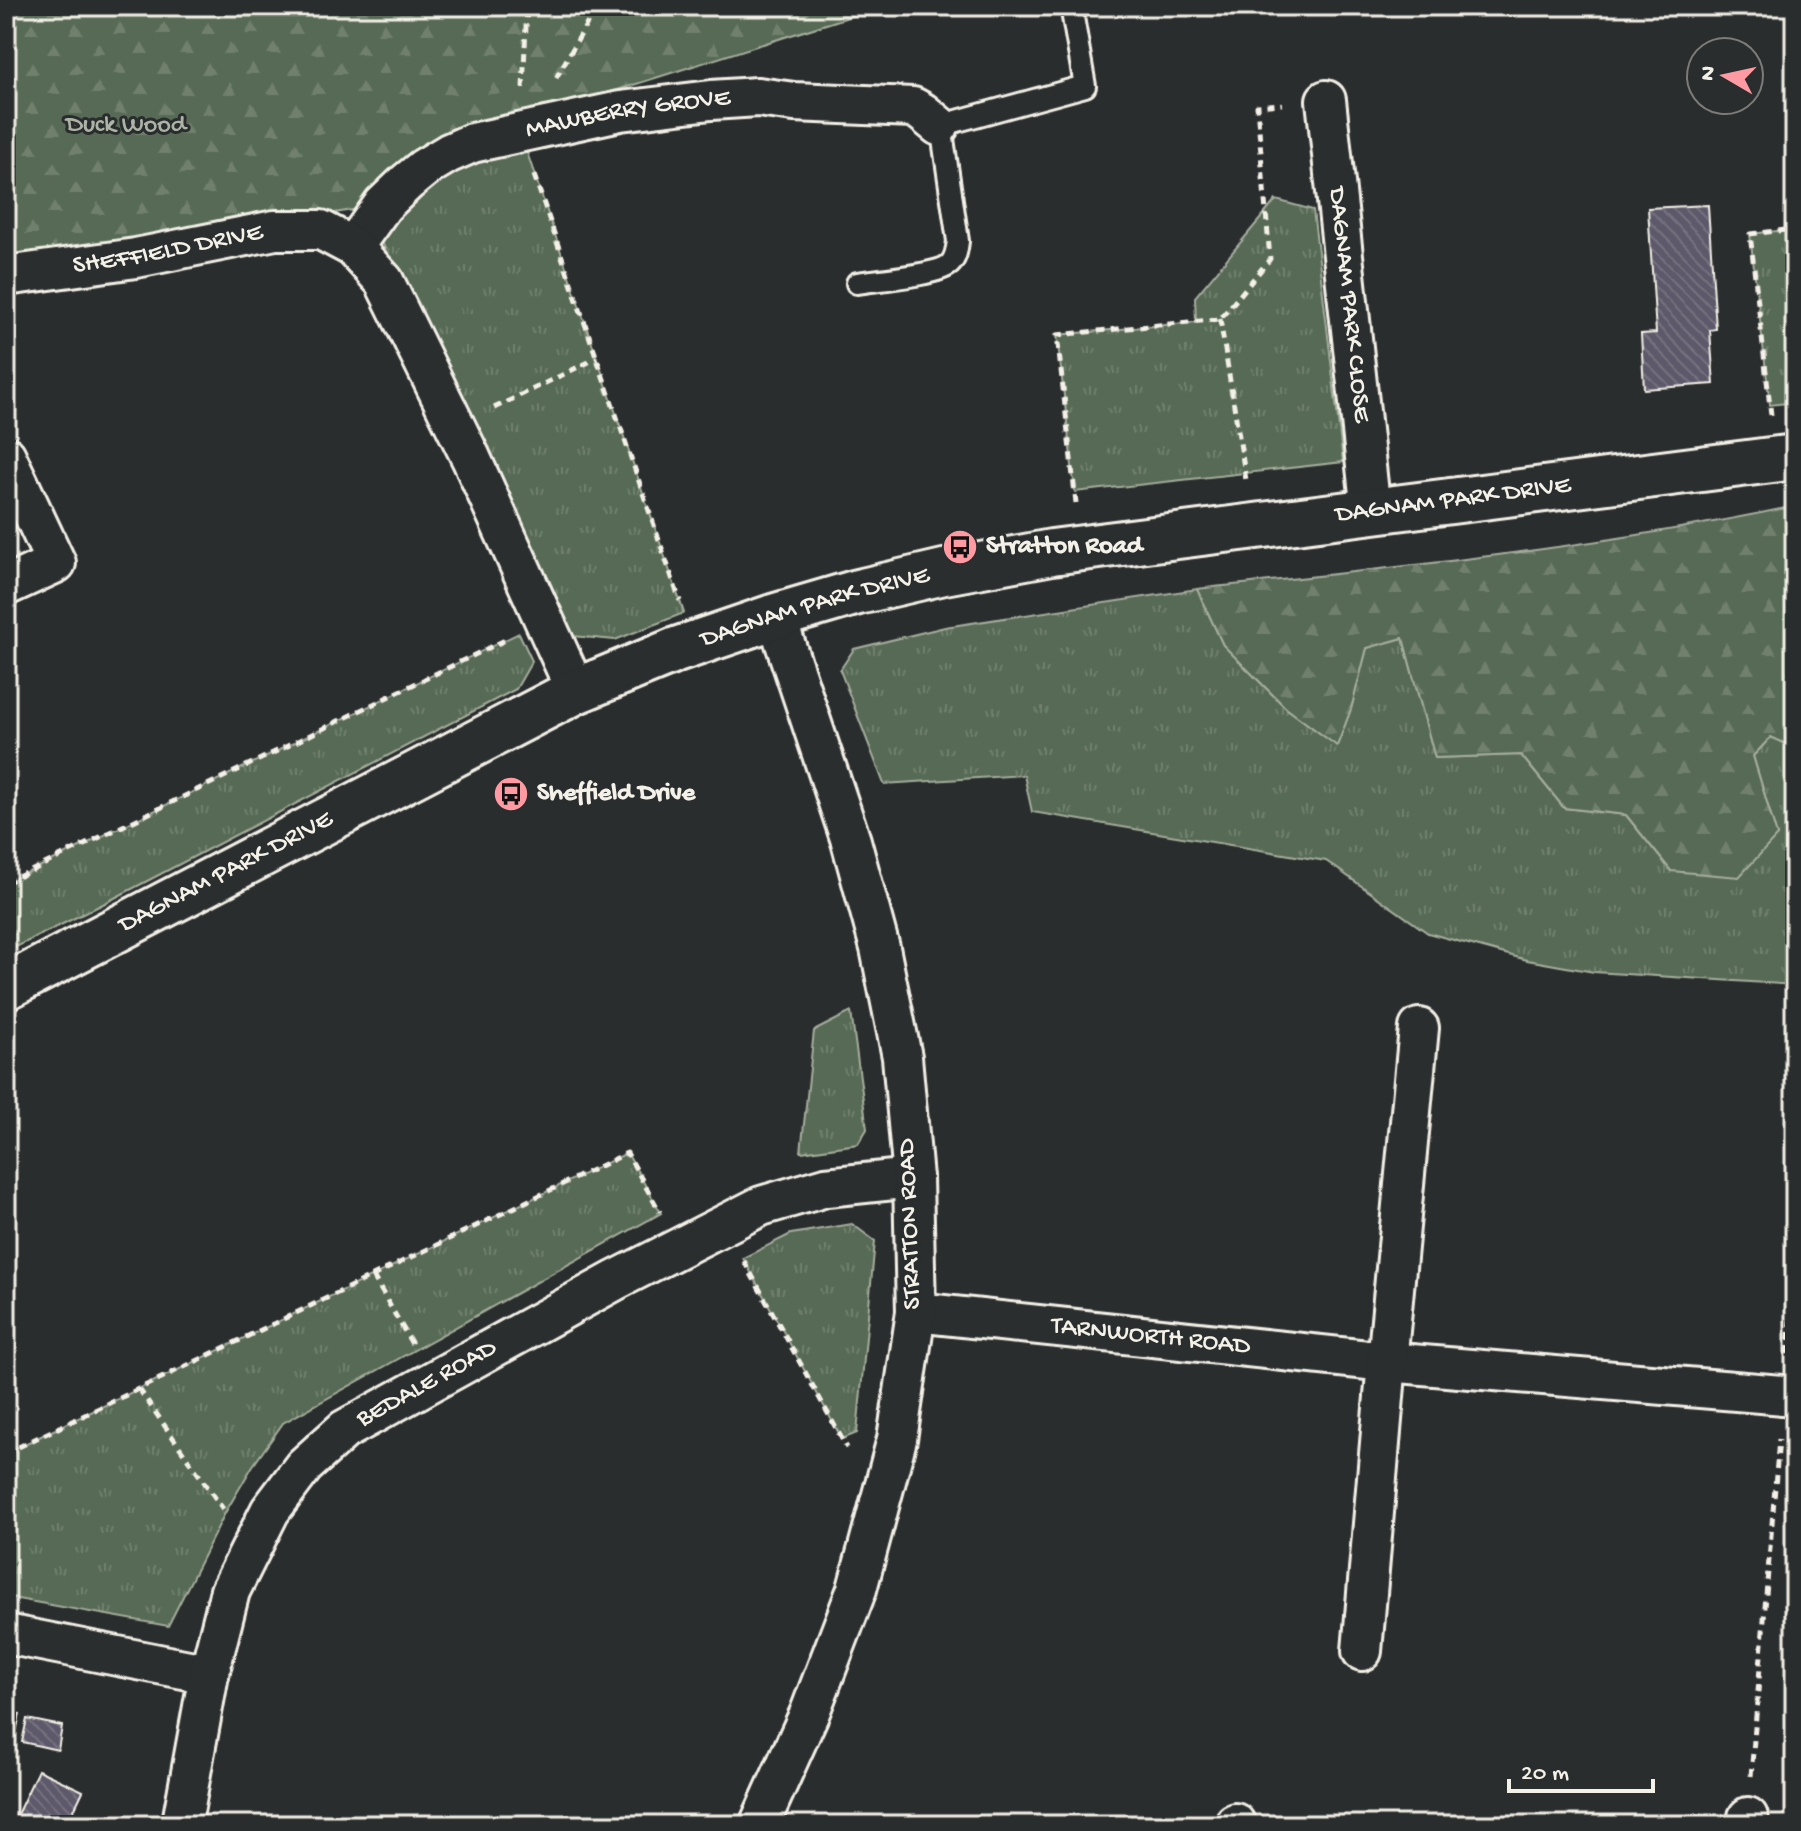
<svg xmlns="http://www.w3.org/2000/svg" width="1801" height="1831" font-family="'Gochi Hand',sans-serif">
  <defs>
    <pattern id="grass-tufts" width="24" height="20" patternUnits="userSpaceOnUse" patternTransform="scale(2)"><rect width="24" height="20" fill="#576a55"/><path d="M3 7l-1-3M5 7V3M7 7l1-3M15 17l-1-3M17 17v-4M19 17l1-3" fill="none" stroke="#70806d"/></pattern>
    <pattern id="forest-firs" width="22" height="20" patternUnits="userSpaceOnUse" patternTransform="scale(2)"><rect width="22" height="20" fill="#576a55"/><path d="M5 1l3.5 6h-7zM16 11l3.5 6h-7z" fill="#70806d"/></pattern>
    <pattern id="building-back-hatch" width="6" height="6" patternUnits="userSpaceOnUse" patternTransform="scale(2)"><rect width="6" height="6" fill="#5d596a"/><path d="M-1 5l2 2M0 0l6 6M5-1l2 2" fill="none" stroke="#75717f"/></pattern>
  </defs>
  <rect width="100%" height="100%" fill="#2a2d2e"/>
  <filter id="ink" filterUnits="userSpaceOnUse"><feTurbulence type="fractalNoise" baseFrequency=".0125" numOctaves="2"/><feDisplacementMap in="SourceGraphic" scale="16" xChannelSelector="R" yChannelSelector="G"/><feConvolveMatrix kernelMatrix="1 2 1 2 8 2 1 2 1" color-interpolation-filters="sRGB"/></filter>
  <g filter="url(#ink)">
    <path fill="url(#grass-tufts)" stroke="#a6ae9e" stroke-width="2" d="M 520,132 L 684,613 L 615,640 L 573,636 L 371,220 Z
      M 1276,200 L 1313,210 L 1343,462 L 1075,492 L 1057,335 L 1196,322 L 1195,297 Z
      M 1795,229 L 1795,402 L 1770,405 L 1750,234 Z
      M 1197,589 L 1223,645 L 1286,708 L 1337,746 L 1351,709 L 1367,648 L 1403,638 L 1435,758 L 1521,755 L 1564,808 L 1626,815 L 1671,871 L 1777,836 L 1753,756 L 1771,737 L 1795,748 L 1795,985 L 1594,972 L 1527,960 L 1428,933 L 1326,861 L 1032,812 L 1024,775 L 884,784 L 840,670 L 854,649 L 945,627 Z
      M 519,633 L 532,661 L 516,689 L 103,904 L 6,952 L 6,883 Z
      M 851,1012 L 867,1129 L 858,1144 L 801,1152 L 814,1031 Z
      M 627,1153 L 661,1213 L 283,1423 L 252,1467 L 225,1513 L 168,1626 L 6,1597 L 6,1453 Z
      M 852,1224 L 875,1241 L 857,1433 L 842,1439 L 743,1258 L 791,1234 Z"/>
    <path fill="url(#forest-firs)" stroke="#a6ae9e" stroke-width="2" d="M 6,6 L 883,6 L 570,105 L 383,205 L 123,248 L 6,254 Z
      M 1795,506 L 1795,748 L 1771,737 L 1753,756 L 1777,836 L 1739,877 L 1671,871 L 1626,815 L 1564,808 L 1521,755 L 1435,758 L 1403,638 L 1367,648 L 1351,709 L 1337,746 L 1286,708 L 1223,645 L 1197,589 C 1397,567 1598,548 1795,506 Z"/>
    <path fill="url(#building-back-hatch)" stroke="#f4f1e8" stroke-width="2" d="M 1708,205 L 1716,329 L 1710,330 L 1714,384 L 1644,389 L 1641,334 L 1656,333 L 1648,208 Z
      M 6,1711 L 20,1714 L 7,1772 L 6,1771 Z
      M 27,1719 L 62,1726 L 58,1750 L 22,1742 Z
      M 38,1770 L 83,1791 L 73,1812 L 81,1816 L 77,1825 L 12,1825 Z"/>
    <g fill="none" stroke-linecap="round" stroke-linejoin="round">
      <g stroke="#f4f1e8" stroke-width="26">
        <path id="lane" d="M 857,283 C 875,280 939,275 950,264 C 956,258 957,249 958,241 L 943,139 L 939,126 L 1085,86 L 1071,6"/>
      </g>
      <g stroke="#f4f1e8" stroke-width="44">
        <g id="street">
          <path id="s1" d="M 1326,100 L 1371,512"/>
          <path id="s2" d="M 353,247 L 383,205 L 407,182 L 424,168 L 449,153 L 472,143 L 620,111 L 711,100 L 758,97 L 794,102 L 913,107 L 922,112 L 939,126"/>
          <path id="s3" d="M 6,276 L 136,258 L 275,230 L 321,230 L 353,247 L 384,281 L 471,458 L 576,691"/>
          <path d="M 6,456 L 56,563 L 6,586"/>
          <path id="s4" d="M 916,1312 L 1387,1362 L 1795,1396"/>
          <path d="M 6,1634 L 209,1674"/>
          <path d="M 1362,1651 L 1387,1362 L 1419,1028"/>
          <path id="s5" d="M 180,1825 L 183,1817 L 209,1674 L 230,1591 L 270,1511 L 304,1466 L 344,1430 L 616,1280 L 761,1206 L 826,1187 L 913,1178"/>
          <path d="M 759,1825 L 810,1712 L 857,1589 L 897,1439 L 916,1312 L 913,1178 L 902,1057 L 880,948 L 851,841 L 776,616"/>
          <path d="M 1235,1825 L 1235,1823"/>
          <path d="M 1747,1825 L 1748,1817"/>
        </g>
      </g>
      <g stroke="#f4f1e8" stroke-width="50">
        <g id="secondary">
          <path id="s6" d="M 6,987 L 576,691 L 676,650 L 776,616 L 858,592 L 944,572 L 1052,552 L 1795,457"/>
        </g>
      </g>
      <path stroke="#f4f1e8" stroke-width="5" stroke-dasharray="8 6" stroke-linecap="butt" d="M 556,78 L 597,6
        M 523,88 L 527,6
        M 534,175 L 680,601
        M 1220,319 L 1246,480
        M 494,408 L 597,358
        M 1771,415 L 1750,234 L 1795,229
        M 1076,503 L 1057,335 L 1220,319 L 1270,259 L 1257,106 L 1282,104
        M 6,883 L 507,639
        M 744,1261 L 847,1448
        M 373,1276 L 412,1344
        M 1787,1354 L 1795,1270
        M 139,1389 L 223,1509
        M 6,1453 L 627,1153 L 660,1212
        M 1751,1776 L 1779,1439"/>
      <use href="#lane" stroke="#2a2d2e" stroke-width="20"/>
      <use href="#street" stroke="#2a2d2e" stroke-width="38"/>
      <use href="#secondary" stroke="#2a2d2e" stroke-width="44"/>
    </g>
  </g>
  <defs>
    <g id="bus-disc" transform="scale(1.8)"><circle r="9.5" fill="#ff9aa2" stroke="#2a2d2e"/><path d="M-5-6H5V4H4V6H2V4H-2V6H-4V4H-5ZM-3.5-4V0h7V-4ZM-3.5 1.2v1.5H-2V1.2ZM2 1.2v1.5H3.5V1.2Z" fill="#111"/></g>
  </defs>
  <g fill-rule="evenodd">
    <use href="#bus-disc" x="960" y="547"/>
    <use href="#bus-disc" x="511" y="794"/>
  </g>
  <g text-anchor="middle" dominant-baseline="central" stroke-width="6" stroke-linejoin="round" paint-order="stroke">
    <g font-size="26" fill="#f4f1e8" stroke="#2a2d2e">
      <text stroke="none"><textPath href="#s2" startOffset="320">MAWBERRY GROVE</textPath></text>
      <text stroke="none"><textPath href="#s3" startOffset="164">SHEFFIELD DRIVE</textPath></text>
      <text stroke="none"><textPath href="#s1" startOffset="206">DAGNAM PARK CLOSE</textPath></text>
      <text stroke="none"><textPath href="#s6" startOffset="1544">DAGNAM PARK DRIVE</textPath></text>
      <text stroke="none"><textPath href="#s6" startOffset="896">DAGNAM PARK DRIVE</textPath></text>
      <text stroke="none"><textPath href="#s6" startOffset="248">DAGNAM PARK DRIVE</textPath></text>
      <text transform="translate(911 1224) rotate(-92)">STRATTON ROAD</text>
      <text stroke="none"><textPath href="#s4" startOffset="236">TARNWORTH ROAD</textPath></text>
      <text stroke="none"><textPath href="#s5" startOffset="534">BEDALE ROAD</textPath></text>
    </g>
    <g font-size="26" fill="#adb4a6" stroke="#2a2d2e">
      <text x="126" y="126">Duck Wood</text>
    </g>
    <g font-size="26" font-weight="bold" fill="#f4f1e8" stroke="#2a2d2e" text-anchor="start">
      <text x="986" y="547">Stratton Road</text>
      <text x="537" y="794">Sheffield Drive</text>
    </g>
  </g>
  <rect width="1801" height="1831" fill="none" stroke="#2a2d2e" stroke-width="32"/>
  <rect x="16" y="16" width="1769" height="1799" fill="none" stroke="#f4f1e8" stroke-width="3" filter="url(#ink)"/>
  <g transform="translate(1725 76) rotate(279)"><circle r="38" fill="#2a2d2e" stroke="#7b7b78" stroke-width="2"/>
  <path d="M0-6L14 30L0 20L-14 30Z" fill="#ff9aa2"/>
  <text y="-12" font-size="22" font-weight="bold" text-anchor="middle" fill="#f4f1e8">N</text>
  </g>
  <path d="M1509 1779v12h144v-12" fill="none" stroke="#f4f1e8" stroke-width="4"/>
  <text x="1521" y="1779" font-size="24" fill="#f4f1e8" stroke="#2a2d2e" stroke-width="6" paint-order="stroke">20 m</text>
</svg>
